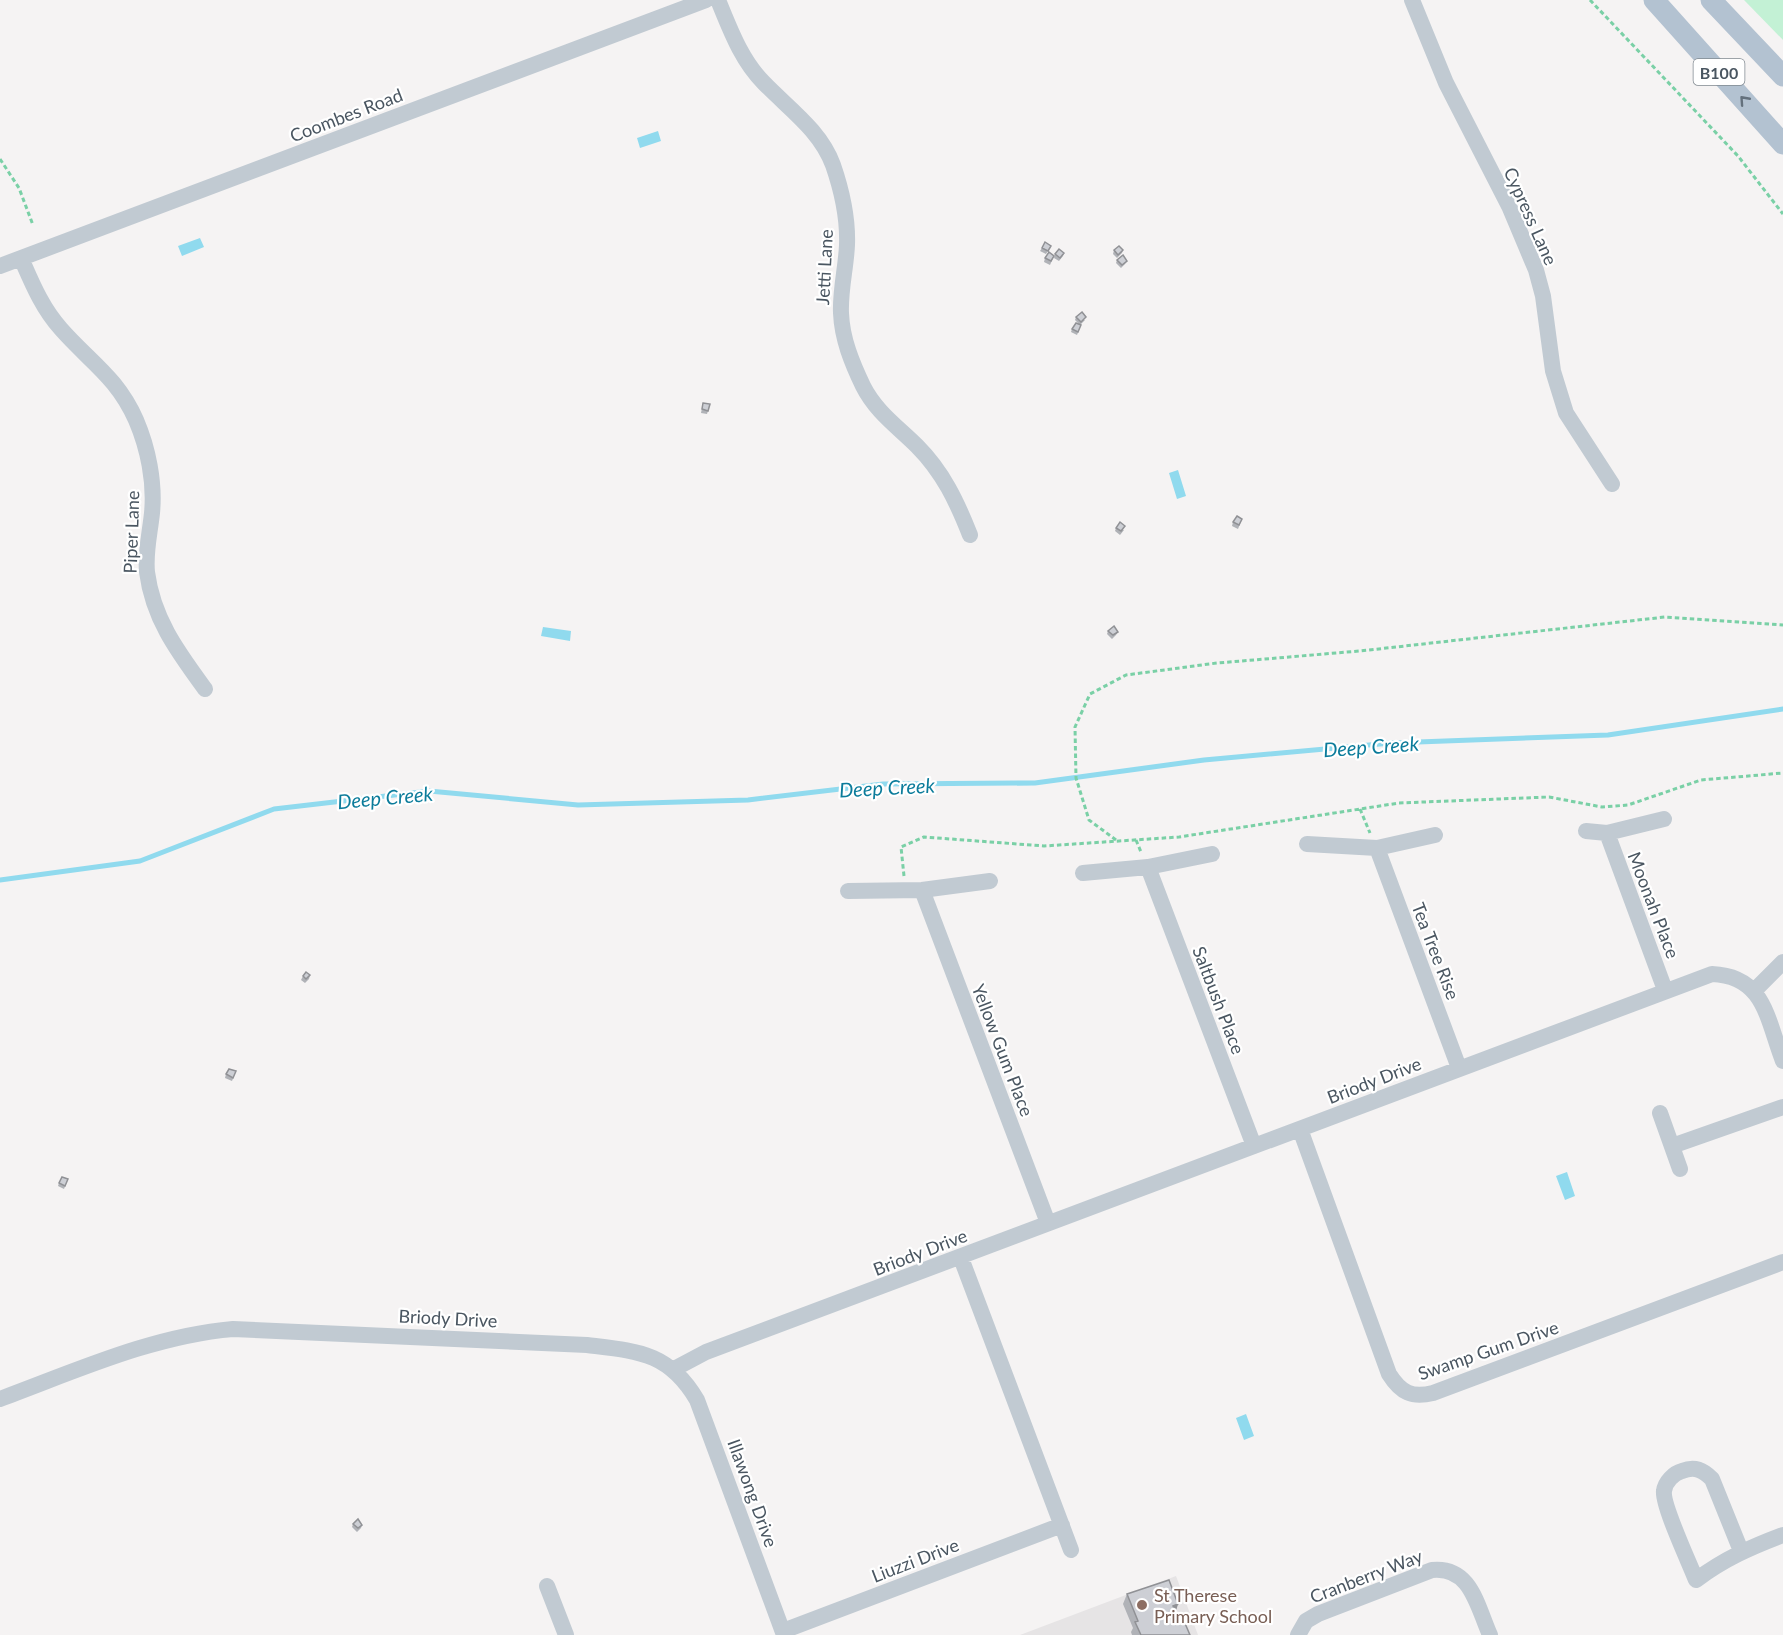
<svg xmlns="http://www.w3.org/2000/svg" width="1783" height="1635" font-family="Lato,sans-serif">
  <rect width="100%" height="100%" fill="#f5f3f3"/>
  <path fill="#e6e4e5" d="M 1176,1576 L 1198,1635 L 1020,1635 Z"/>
  <path fill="#c3f1d5" d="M 1744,0 L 1783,0 L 1783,40 Z"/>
  <path fill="#90daee" d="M 658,131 L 661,141 L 640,148 L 637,138 Z
    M 200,238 L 204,247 L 182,256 L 178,246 Z
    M 1178,470 L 1186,496 L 1177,499 L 1169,473 Z
    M 543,627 L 571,631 L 570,641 L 541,636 Z
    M 1567,1172 L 1575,1196 L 1565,1200 L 1556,1176 Z
    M 1246,1414 L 1254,1436 L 1244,1440 L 1236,1418 Z"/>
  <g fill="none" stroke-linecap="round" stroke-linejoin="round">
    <path stroke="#90daee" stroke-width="5" d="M 0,880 L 140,861 L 274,809 L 429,791 L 578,805 L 748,800 L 883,784 L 1035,783 L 1204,760 L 1391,743 L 1608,735 L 1783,709"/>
    <path stroke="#7ad0a6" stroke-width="3" stroke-dasharray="4.5 3" stroke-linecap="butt" d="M 1590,0 L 1738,156 L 1783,214
      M 0,159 L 19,188 L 33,225
      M 1360,809 L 1370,833
      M 1116,840 L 1089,820 L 1076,778 L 1075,727 L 1090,694 L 1126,675 L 1217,663 L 1360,651 L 1665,617 L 1783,625
      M 1136,840 L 1141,852
      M 904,876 L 901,847 L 924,837 L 1044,846 L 1179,837 L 1399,803 L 1549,797 L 1602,807 L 1628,805 L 1701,780 L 1783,773"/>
    <path stroke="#c1cad2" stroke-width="16" d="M 718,0 C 730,29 741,60 764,83 C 789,109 820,130 833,165 C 842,191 848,218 847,245 C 846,268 840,290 841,313 C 842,339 852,363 863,386 C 876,412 898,427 917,446 C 943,472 957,502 970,535
      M 1412,0 L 1446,83 L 1509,206 L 1536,270 L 1543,296 L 1553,371 L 1566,413 L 1612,484
      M 21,258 C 32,283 42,308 61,329 C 90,362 117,377 136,420 C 148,448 155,482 152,513 C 150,533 145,552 147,572 C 153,619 178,652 205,689
      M 0,266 L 706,0
      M 1586,831 L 1607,833 L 1664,819
      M 1607,833 L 1665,990
      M 1307,844 L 1377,848 L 1435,835
      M 1377,848 L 1459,1068
      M 1148,867 L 1254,1146
      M 1083,873 L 1148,867 L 1212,854
      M 922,890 L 1048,1223
      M 848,891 L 922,890 L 990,881
      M 1755,990 L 1783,962
      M 1660,1113 L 1680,1169
      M 1300,1129 L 1389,1374 C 1401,1393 1412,1398 1433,1393 L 1783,1262
      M 1672,1146 L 1783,1107
      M 961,1258 L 1071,1550
      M 674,1369 L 706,1352 L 1712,974 C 1765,976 1767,1020 1783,1061
      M 0,1399 C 76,1371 152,1336 233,1329 L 587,1345 C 637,1351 669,1352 697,1400 L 784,1635
      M 1741,1551 L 1712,1479 C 1703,1470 1695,1466 1682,1471 C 1674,1473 1665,1482 1664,1491 C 1662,1505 1690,1564 1696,1580 C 1724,1559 1751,1547 1783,1535
      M 547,1586 L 566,1635
      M 783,1631 L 1062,1525
      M 1298,1635 L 1306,1621 L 1318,1614 L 1432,1570 C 1471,1566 1477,1606 1490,1635"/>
    <path stroke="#b3c2d1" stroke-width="21" d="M 1654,0 L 1783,144
      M 1711,0 L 1783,76"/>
  </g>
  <path fill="#b0b2b7" d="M 1051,246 L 1046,254 L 1040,251 L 1042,248 Z
    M 1114,250 L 1123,250 L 1122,253 L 1117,258 L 1113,254 Z
    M 1064,253 L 1063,256 L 1059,261 L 1054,258 L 1055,254 Z
    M 1054,256 L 1050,265 L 1044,262 L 1045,258 Z
    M 1117,260 L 1127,261 L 1125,264 L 1121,268 L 1116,263 Z
    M 1076,317 L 1085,320 L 1080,325 L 1075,320 Z
    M 1081,325 L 1077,335 L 1071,332 L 1072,329 Z
    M 703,403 L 710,404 L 707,414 L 701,413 Z
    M 1242,519 L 1238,529 L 1232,526 L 1233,522 Z
    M 1116,528 L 1124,530 L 1120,535 L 1115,531 Z
    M 1108,631 L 1118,632 L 1116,635 L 1112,639 L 1107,634 Z
    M 310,975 L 309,979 L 305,983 L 301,980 L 303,976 Z
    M 236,1071 L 232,1081 L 225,1078 L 226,1074 Z
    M 68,1179 L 64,1189 L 58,1186 L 59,1183 Z
    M 353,1524 L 362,1525 L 361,1528 L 357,1532 L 352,1527 Z
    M 1127,1594 L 1178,1604 L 1175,1612 L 1179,1622 L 1190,1635 L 1132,1635 L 1131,1632 L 1133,1628 L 1123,1604 Z"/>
  <path fill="#909195" d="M 1178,1604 L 1175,1614 L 1173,1606 Z"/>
  <path fill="#cdcfd5" stroke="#909195" stroke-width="1.5" d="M 1045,242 L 1051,246 L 1048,251 L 1042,248 Z
    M 1119,246 L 1123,250 L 1118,255 L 1114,250 Z
    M 1059,249 L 1064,253 L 1060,258 L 1055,254 Z
    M 1049,252 L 1054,256 L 1051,261 L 1045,258 Z
    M 1123,255 L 1127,261 L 1122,265 L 1117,260 Z
    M 1082,312 L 1086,317 L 1081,322 L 1076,317 Z
    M 1076,323 L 1081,325 L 1078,332 L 1072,329 Z
    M 703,403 L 710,404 L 708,411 L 702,409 Z
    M 1237,516 L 1242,519 L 1239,525 L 1233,522 Z
    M 1120,522 L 1125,526 L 1121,531 L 1116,528 Z
    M 1114,626 L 1118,632 L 1113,635 L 1108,631 Z
    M 306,972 L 310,975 L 306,979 L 303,976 Z
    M 229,1069 L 236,1071 L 233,1078 L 226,1074 Z
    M 62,1177 L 68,1179 L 65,1186 L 59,1183 Z
    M 358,1519 L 362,1525 L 358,1528 L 353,1524 Z
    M 1169,1580 L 1178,1604 L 1173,1606 L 1179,1622 L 1184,1621 L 1190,1635 L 1141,1635 L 1135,1622 L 1138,1621 L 1127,1594 Z"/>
  <defs><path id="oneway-chevron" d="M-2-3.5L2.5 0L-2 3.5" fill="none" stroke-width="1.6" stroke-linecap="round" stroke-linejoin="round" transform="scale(1.5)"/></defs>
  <use stroke="#64717d" href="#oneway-chevron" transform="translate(1744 100) rotate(-132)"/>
  <circle fill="#8d6e63" stroke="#fff" stroke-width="2" cx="1142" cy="1605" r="6"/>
  <g text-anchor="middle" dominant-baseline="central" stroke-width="4.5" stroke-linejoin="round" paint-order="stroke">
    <rect fill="#fff" stroke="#808990" stroke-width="1.5" x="1693.5" y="59" width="51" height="26" rx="4.5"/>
    <g font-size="16" font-weight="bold" fill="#4a5661">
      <text x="1719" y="72">B100</text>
    </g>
    <g font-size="18" fill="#4a5661" stroke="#fff">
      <text transform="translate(346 115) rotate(-21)">Coombes Road</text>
      <text transform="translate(1531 216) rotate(66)">Cypress Lane</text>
      <text transform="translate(824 267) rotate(-87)">Jetti Lane</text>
      <text transform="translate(131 532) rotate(-88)">Piper Lane</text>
      <text transform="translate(1654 905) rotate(69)">Moonah Place</text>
      <text transform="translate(1436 951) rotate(69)">Tea Tree Rise</text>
      <text transform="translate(1219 1000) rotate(69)">Saltbush Place</text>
      <text transform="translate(1003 1050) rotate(69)">Yellow Gum Place</text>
      <text transform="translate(1374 1080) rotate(-21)">Briody Drive</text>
      <text transform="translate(920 1252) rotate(-21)">Briody Drive</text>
      <text transform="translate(448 1318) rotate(3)">Briody Drive</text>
      <text transform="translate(1488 1350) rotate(-19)">Swamp Gum Drive</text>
      <text transform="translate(753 1493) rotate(70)">Illawong Drive</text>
      <text transform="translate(915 1560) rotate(-21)">Liuzzi Drive</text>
      <text transform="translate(1366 1576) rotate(-21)">Cranberry Way</text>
    </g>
    <g font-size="18" fill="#785e54" stroke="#fff" text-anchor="start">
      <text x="1154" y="1595">St Therese<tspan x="1154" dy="21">Primary School</tspan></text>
    </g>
    <g font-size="20" font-style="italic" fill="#0c7c9b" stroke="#fff">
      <text transform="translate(1371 746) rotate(-4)">Deep Creek</text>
      <text transform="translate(887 787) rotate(-3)">Deep Creek</text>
      <text transform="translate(385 797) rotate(-5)">Deep Creek</text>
    </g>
  </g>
</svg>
